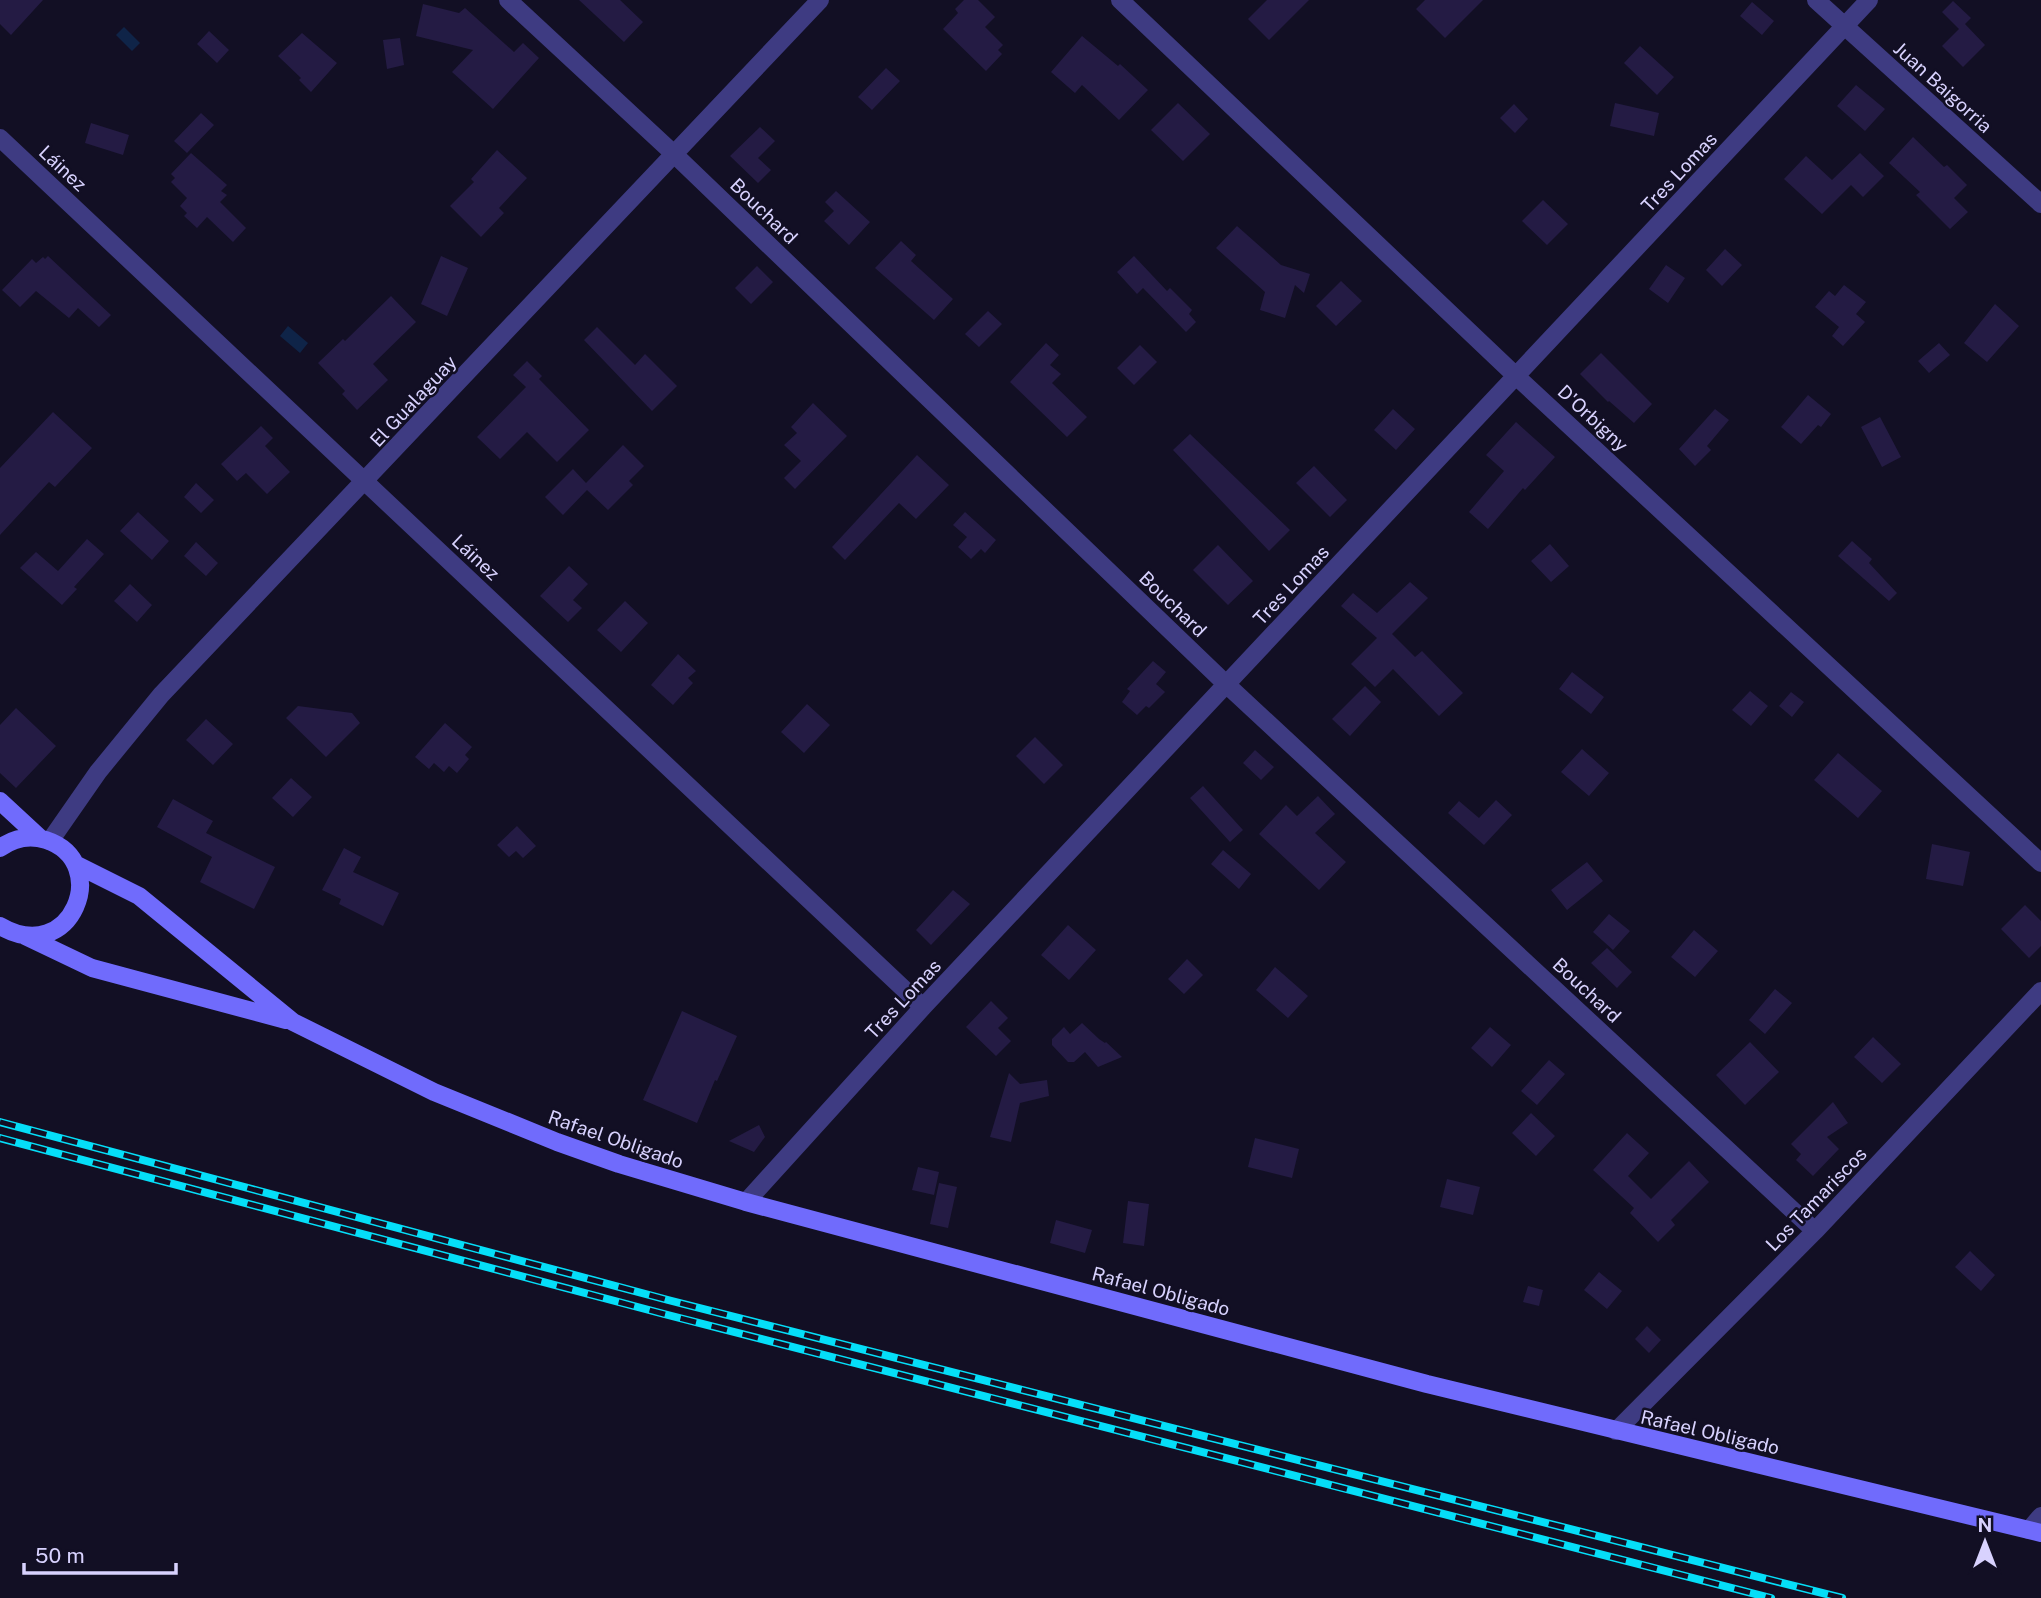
<svg xmlns="http://www.w3.org/2000/svg" width="2041" height="1598" font-family="'Public Sans',sans-serif">
  <rect width="100%" height="100%" fill="#120f24"/>
  <path fill="#0f2448" d="M 124,27 L 140,43 L 132,51 L 116,35 Z
    M 288,326 L 308,343 L 300,353 L 280,336 Z"/>
  <path fill="#241b44" d="M 0,0 L 43,0 L 11,35 L 0,24 Z
    M 579,0 L 620,0 L 643,22 L 624,42 Z
    M 964,0 L 978,0 L 995,17 L 985,27 L 1003,45 L 998,50 L 1002,54 L 986,71 L 943,29 L 958,13 L 955,9 Z
    M 1267,0 L 1309,0 L 1269,40 L 1248,19 Z
    M 1425,0 L 1483,0 L 1445,38 L 1416,9 Z
    M 1953,1 L 1971,18 L 1965,24 L 1985,45 L 1963,67 L 1942,46 L 1959,29 L 1942,12 Z
    M 1752,2 L 1774,21 L 1762,35 L 1740,16 Z
    M 423,4 L 459,13 L 465,8 L 514,52 L 523,43 L 539,58 L 493,109 L 452,72 L 473,50 L 416,36 Z
    M 209,31 L 229,50 L 217,63 L 197,44 Z
    M 302,33 L 337,63 L 311,92 L 299,80 L 301,78 L 278,56 Z
    M 1082,36 L 1118,66 L 1120,64 L 1148,90 L 1119,120 L 1082,85 L 1075,93 L 1051,72 Z
    M 400,38 L 404,65 L 387,69 L 383,40 Z
    M 1640,46 L 1674,77 L 1657,95 L 1624,63 Z
    M 886,68 L 900,81 L 872,110 L 858,97 Z
    M 1856,85 L 1885,109 L 1865,131 L 1837,106 Z
    M 1178,103 L 1210,134 L 1183,161 L 1151,130 Z
    M 1615,103 L 1659,113 L 1654,136 L 1610,126 Z
    M 1514,104 L 1528,119 L 1515,133 L 1500,118 Z
    M 201,113 L 214,125 L 187,153 L 174,141 Z
    M 91,123 L 129,135 L 123,155 L 85,143 Z
    M 760,127 L 775,141 L 758,158 L 771,170 L 758,183 L 730,156 Z
    M 1913,137 L 1944,167 L 1947,165 L 1967,185 L 1954,198 L 1968,212 L 1950,229 L 1916,195 L 1920,192 L 1889,163 Z
    M 497,150 L 527,178 L 499,208 L 504,213 L 481,237 L 450,206 L 474,182 L 471,179 Z
    M 191,153 L 227,185 L 221,191 L 227,195 L 220,202 L 246,228 L 233,242 L 207,217 L 197,228 L 184,216 L 187,213 L 180,206 L 187,198 L 171,182 L 175,178 L 171,174 Z
    M 1860,153 L 1884,176 L 1863,197 L 1851,185 L 1822,214 L 1784,179 L 1806,156 L 1832,180 Z
    M 836,191 L 870,222 L 849,245 L 824,221 L 834,211 L 825,202 Z
    M 1543,200 L 1568,224 L 1547,245 L 1522,221 Z
    M 1237,226 L 1281,265 L 1310,274 L 1304,293 L 1295,285 L 1285,318 L 1260,310 L 1265,292 L 1216,248 Z
    M 901,241 L 916,255 L 911,261 L 953,299 L 934,320 L 875,268 Z
    M 1725,249 L 1742,265 L 1722,286 L 1706,270 Z
    M 48,256 L 111,315 L 99,327 L 78,308 L 69,318 L 36,291 L 20,307 L 2,290 L 32,259 L 36,263 L 43,257 L 45,259 Z
    M 441,256 L 468,268 L 447,316 L 421,304 Z
    M 1134,256 L 1167,291 L 1170,288 L 1192,310 L 1189,314 L 1196,322 L 1186,332 L 1143,288 L 1137,294 L 1117,272 Z
    M 1666,265 L 1685,278 L 1668,303 L 1649,289 Z
    M 757,266 L 773,282 L 751,304 L 735,288 Z
    M 1341,281 L 1362,301 L 1336,326 L 1316,306 Z
    M 1844,285 L 1866,302 L 1856,314 L 1865,322 L 1843,346 L 1832,336 L 1839,327 L 1815,307 L 1829,291 L 1835,296 Z
    M 391,296 L 416,322 L 373,364 L 388,380 L 357,410 L 342,394 L 345,391 L 318,363 L 343,339 L 345,341 Z
    M 1995,304 L 2019,326 L 1987,362 L 1964,343 Z
    M 988,311 L 1002,324 L 979,347 L 965,334 Z
    M 597,327 L 635,365 L 645,354 L 677,386 L 652,411 L 584,340 Z
    M 1046,343 L 1059,355 L 1050,365 L 1061,374 L 1052,383 L 1087,417 L 1067,437 L 1010,382 Z
    M 1939,343 L 1950,355 L 1929,373 L 1918,361 Z
    M 1140,345 L 1157,362 L 1134,385 L 1117,368 Z
    M 1601,353 L 1652,404 L 1634,423 L 1609,401 L 1608,402 L 1580,374 Z
    M 527,361 L 542,376 L 539,379 L 589,430 L 557,462 L 527,432 L 500,459 L 477,437 L 526,387 L 513,375 Z
    M 1808,395 L 1831,414 L 1821,427 L 1818,425 L 1801,444 L 1781,427 Z
    M 813,403 L 847,436 L 795,489 L 784,478 L 801,461 L 784,445 L 797,433 L 791,427 Z
    M 1393,409 L 1415,429 L 1396,450 L 1374,430 Z
    M 1715,409 L 1729,420 L 1707,446 L 1711,450 L 1695,466 L 1679,449 Z
    M 53,412 L 92,448 L 55,487 L 49,482 L 0,535 L 0,468 Z
    M 1880,417 L 1901,457 L 1882,467 L 1861,427 Z
    M 1516,422 L 1555,457 L 1525,490 L 1523,488 L 1488,529 L 1469,512 L 1504,471 L 1486,455 Z
    M 261,426 L 273,438 L 265,446 L 290,472 L 267,494 L 246,473 L 237,481 L 221,464 Z
    M 1190,434 L 1290,530 L 1269,551 L 1173,450 Z
    M 623,445 L 644,466 L 629,481 L 633,485 L 608,510 L 587,490 L 563,515 L 545,497 L 573,469 L 586,483 Z
    M 917,455 L 949,485 L 916,519 L 899,503 L 845,560 L 832,547 Z
    M 1314,466 L 1347,500 L 1330,517 L 1296,483 Z
    M 196,483 L 214,500 L 201,513 L 184,497 Z
    M 138,512 L 169,541 L 152,560 L 120,531 Z
    M 965,512 L 996,540 L 985,553 L 981,549 L 971,559 L 958,547 L 967,537 L 953,525 Z
    M 87,539 L 104,554 L 74,587 L 77,589 L 62,605 L 20,568 L 36,552 L 58,571 Z
    M 1852,541 L 1872,559 L 1869,563 L 1897,593 L 1889,601 L 1838,556 Z
    M 196,542 L 218,563 L 206,576 L 184,556 Z
    M 1550,544 L 1569,566 L 1551,582 L 1531,561 Z
    M 1218,545 L 1253,581 L 1228,605 L 1193,570 Z
    M 569,566 L 588,584 L 573,600 L 582,608 L 568,622 L 540,596 Z
    M 1410,582 L 1428,598 L 1392,634 L 1415,657 L 1422,651 L 1463,693 L 1439,716 L 1393,669 L 1375,687 L 1351,664 L 1377,638 L 1341,606 L 1353,593 L 1377,613 Z
    M 130,584 L 152,605 L 137,622 L 114,601 Z
    M 625,601 L 648,623 L 621,652 L 597,630 Z
    M 678,654 L 696,671 L 688,678 L 693,683 L 673,705 L 651,685 Z
    M 1153,661 L 1166,672 L 1156,684 L 1165,692 L 1149,708 L 1146,706 L 1137,715 L 1122,702 L 1130,691 L 1127,689 Z
    M 1572,672 L 1604,697 L 1591,714 L 1559,689 Z
    M 1365,686 L 1381,702 L 1350,736 L 1332,719 Z
    M 1750,691 L 1768,706 L 1751,726 L 1732,710 Z
    M 1791,692 L 1804,702 L 1792,717 L 1779,706 Z
    M 807,704 L 830,725 L 804,753 L 781,732 Z
    M 298,706 L 352,713 L 360,723 L 326,757 L 286,718 Z
    M 16,708 L 56,746 L 16,788 L 0,773 L 0,725 Z
    M 206,719 L 233,744 L 213,765 L 186,740 Z
    M 445,723 L 472,747 L 465,755 L 469,759 L 457,773 L 449,766 L 444,772 L 434,763 L 429,769 L 415,757 Z
    M 1035,737 L 1063,765 L 1044,784 L 1016,756 Z
    M 1582,749 L 1609,773 L 1589,796 L 1561,772 Z
    M 1255,750 L 1274,767 L 1261,780 L 1243,763 Z
    M 1838,753 L 1882,791 L 1858,818 L 1814,780 Z
    M 291,778 L 312,797 L 293,817 L 272,798 Z
    M 1203,786 L 1243,830 L 1230,842 L 1190,798 Z
    M 1318,796 L 1335,814 L 1315,833 L 1346,862 L 1319,890 L 1259,834 L 1286,805 L 1297,816 Z
    M 173,799 L 213,821 L 206,833 L 275,867 L 254,909 L 200,882 L 212,857 L 157,827 Z
    M 1496,800 L 1512,815 L 1484,845 L 1448,813 L 1459,801 L 1479,818 Z
    M 517,826 L 536,846 L 523,858 L 516,851 L 509,857 L 497,845 Z
    M 1932,844 L 1970,852 L 1963,886 L 1926,879 Z
    M 344,848 L 361,857 L 353,872 L 399,893 L 383,926 L 339,904 L 341,899 L 322,890 Z
    M 1223,850 L 1251,874 L 1239,889 L 1211,864 Z
    M 1587,862 L 1603,881 L 1567,910 L 1551,890 Z
    M 953,890 L 970,904 L 931,945 L 916,930 Z
    M 2025,905 L 2041,921 L 2041,946 L 2029,958 L 2001,929 Z
    M 1609,914 L 1630,931 L 1613,950 L 1593,932 Z
    M 1068,925 L 1096,950 L 1069,980 L 1041,955 Z
    M 1694,930 L 1718,951 L 1695,977 L 1671,957 Z
    M 1607,948 L 1632,972 L 1617,988 L 1591,963 Z
    M 1187,959 L 1203,975 L 1184,994 L 1168,979 Z
    M 1275,967 L 1308,996 L 1288,1018 L 1256,990 Z
    M 1775,989 L 1792,1003 L 1765,1034 L 1749,1020 Z
    M 991,1001 L 1008,1018 L 998,1028 L 1011,1041 L 996,1056 L 966,1027 Z
    M 682,1011 L 737,1036 L 717,1081 L 715,1080 L 697,1123 L 643,1100 Z
    M 1082,1023 L 1099,1039 L 1105,1043 L 1106,1042 L 1122,1057 L 1098,1067 L 1085,1052 L 1074,1062 L 1068,1062 L 1052,1045 L 1052,1039 L 1064,1027 L 1070,1034 Z
    M 1490,1027 L 1511,1045 L 1492,1067 L 1471,1048 Z
    M 1873,1037 L 1901,1064 L 1882,1083 L 1854,1057 Z
    M 1750,1042 L 1779,1072 L 1745,1105 L 1716,1075 Z
    M 1549,1060 L 1565,1074 L 1537,1105 L 1521,1091 Z
    M 1009,1073 L 1020,1084 L 1047,1080 L 1049,1096 L 1020,1103 L 1011,1142 L 990,1137 Z
    M 1833,1102 L 1848,1123 L 1827,1137 L 1839,1149 L 1813,1176 L 1796,1160 L 1801,1154 L 1791,1144 Z
    M 1531,1113 L 1555,1136 L 1536,1156 L 1512,1133 Z
    M 759,1125 L 765,1137 L 754,1152 L 729,1141 Z
    M 1627,1133 L 1649,1153 L 1628,1176 L 1651,1199 L 1689,1161 L 1709,1182 L 1671,1220 L 1675,1225 L 1658,1242 L 1630,1213 L 1634,1208 L 1593,1170 Z
    M 1255,1138 L 1299,1149 L 1292,1178 L 1248,1167 Z
    M 918,1167 L 939,1172 L 934,1195 L 912,1190 Z
    M 1447,1179 L 1480,1187 L 1473,1215 L 1440,1207 Z
    M 939,1183 L 957,1187 L 948,1228 L 930,1224 Z
    M 1128,1201 L 1149,1204 L 1144,1246 L 1123,1243 Z
    M 1056,1220 L 1092,1230 L 1085,1253 L 1050,1243 Z
    M 1970,1251 L 1995,1275 L 1981,1291 L 1955,1267 Z
    M 1599,1272 L 1622,1291 L 1607,1309 L 1584,1290 Z
    M 1528,1286 L 1543,1290 L 1539,1306 L 1523,1302 Z
    M 1647,1326 L 1661,1340 L 1649,1353 L 1635,1339 Z"/>
  <g fill="none" stroke-linecap="round" stroke-linejoin="round">
    <path stroke="#3e3b82" stroke-width="18" d="M 508,0 L 674,154 L 1226,684 L 1815,1231
      M 1120,0 L 1516,376 L 2041,863
      M 1816,0 L 2041,204
      M 0,138 L 923,1007
      M 50,841 L 98,772 L 161,695 L 820,0
      M 746,1202 L 923,1007 L 1869,0
      M 1616,1431 L 1815,1231 L 2041,991
      M 2029,1530 L 2041,1516"/>
    <path stroke="#706bfc" stroke-width="18" d="M 0,801 L 40,838
      M 0,848 C 14,838 30,835 46,840 C 113,862 72,968 0,926
      M 75,864 L 139,896 L 293,1022 L 434,1092 L 557,1142 L 619,1164 L 746,1202 L 1427,1384 L 2041,1533
      M 25,936 L 92,968 L 286,1020"/>
    <g stroke="#05def8" stroke-width="8">
      <path id="rail" d="M 0,1122 L 668,1300 L 1842,1598
        M 0,1138 L 664,1314 L 1771,1598"/>
    </g>
    <use href="#rail" stroke="#120f24" stroke-width="5" stroke-dasharray="16" stroke-linecap="butt"/>
  </g>
  <g text-anchor="middle" dominant-baseline="central" stroke-width="5" stroke-linejoin="round" paint-order="stroke">
    <g font-size="19" fill="#d8d2fe" stroke="#120f24">
      <text transform="translate(1943 87) rotate(42)">Juan Baigorria</text>
      <text transform="translate(63 168) rotate(43)">Láinez</text>
      <text transform="translate(1679 172) rotate(-47)">Tres Lomas</text>
      <text transform="translate(764 211) rotate(44)">Bouchard</text>
      <text transform="translate(413 401) rotate(-47)">El Gualaguay</text>
      <text transform="translate(1593 418) rotate(43)">D'Orbigny</text>
      <text transform="translate(476 557) rotate(43)">Láinez</text>
      <text transform="translate(1291 585) rotate(-47)">Tres Lomas</text>
      <text transform="translate(1173 604) rotate(44)">Bouchard</text>
      <text transform="translate(1587 990) rotate(43)">Bouchard</text>
      <text transform="translate(903 999) rotate(-47)">Tres Lomas</text>
      <text transform="translate(616 1139) rotate(19)">Rafael Obligado</text>
      <text transform="translate(1816 1199) rotate(-46)">Los Tamariscos</text>
      <text transform="translate(1161 1291) rotate(15)">Rafael Obligado</text>
      <text transform="translate(1710 1432) rotate(13)">Rafael Obligado</text>
    </g>
  </g>
  <g transform="translate(1985 1542)" stroke="#120f24" stroke-width="5" paint-order="stroke">
  <path d="M0-5L12 26L0 18L-12 26Z" fill="#d8d2fe"/>
  <text y="-10" font-size="19" font-weight="bold" text-anchor="middle" fill="#d8d2fe">N</text>
  </g>
  <path d="M24 1563v10h152v-10" fill="none" stroke="#d8d2fe" stroke-width="3.5"/>
  <text x="35" y="1563" font-size="21" fill="#d8d2fe" stroke="#120f24" stroke-width="5" paint-order="stroke">50 m</text>
</svg>
